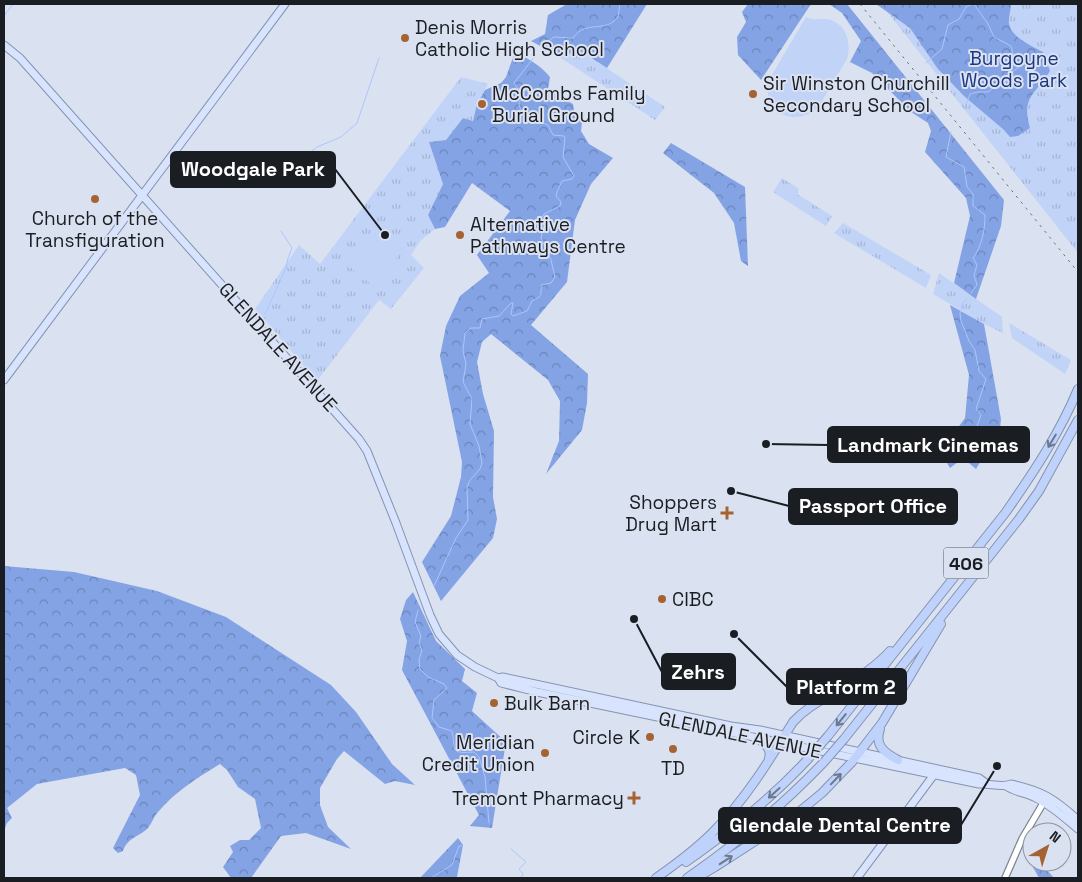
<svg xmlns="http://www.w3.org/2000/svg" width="1082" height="882" font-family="'Space Grotesk',sans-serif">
  <defs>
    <pattern id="grass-tufts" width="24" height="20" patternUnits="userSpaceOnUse" patternTransform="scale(1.25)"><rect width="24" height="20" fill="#c1d3f7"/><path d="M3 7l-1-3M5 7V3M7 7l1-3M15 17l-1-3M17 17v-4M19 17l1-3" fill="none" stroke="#a5b5d3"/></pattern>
    <pattern id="forest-crowns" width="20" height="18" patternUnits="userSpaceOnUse" patternTransform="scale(1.25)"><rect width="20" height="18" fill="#84a3e5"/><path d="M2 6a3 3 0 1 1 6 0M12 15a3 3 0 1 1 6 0" fill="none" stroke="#6b84b9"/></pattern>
  </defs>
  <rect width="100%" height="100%" fill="#dae1f1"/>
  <path fill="url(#grass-tufts)" d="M 881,4 L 1078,4 L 1078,253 Z
    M 584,53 L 665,107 L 655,120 L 555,54 Z
    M 461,77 L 488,84 L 477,104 L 473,121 L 463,118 L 446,140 L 429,142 L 443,184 L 428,215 L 435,229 L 421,240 L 411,255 L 424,268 L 391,309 L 379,300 L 317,381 L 255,309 L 299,245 L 320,264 Z
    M 782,178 L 799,189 L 797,194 L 832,216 L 826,226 L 773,192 Z
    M 843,223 L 931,275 L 926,288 L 834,233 Z
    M 939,273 L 1002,317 L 1003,333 L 984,324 L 933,294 Z
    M 1009,323 L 1071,360 L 1065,374 L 1012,338 Z"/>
  <path fill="url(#forest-crowns)" d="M 567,4 L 647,4 L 607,68 L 584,53 L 555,54 L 531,41 L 545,34 L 548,15 Z
    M 748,4 L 811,4 L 761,80 L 738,55 L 737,37 L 746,22 L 742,12 Z
    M 829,4 L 847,4 L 1004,200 L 1001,226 L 976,299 L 954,283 L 970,216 L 966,198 L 925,152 L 931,131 L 928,123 L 911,112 L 872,73 L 850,62 L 861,41 L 842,13 Z
    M 876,4 L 1011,4 C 1011,10 1008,18 1009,24 C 1012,38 1032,46 1043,52 L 1050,71 C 1035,95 1021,97 1030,128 L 1018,136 L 1010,137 L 1004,130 L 964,96 L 938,69 L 910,28 Z
    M 515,52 C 528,58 541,66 550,77 L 548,90 L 573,104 L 575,116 L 582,122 L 581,131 L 589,144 L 613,158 L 591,184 L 575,220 L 567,282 L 531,325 L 588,374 L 587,403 L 582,430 L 546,474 L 559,441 L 560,401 L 548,380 L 491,334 L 482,342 L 477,362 L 483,394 L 494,431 L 493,497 L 497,519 L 493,538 L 441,601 L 422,562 L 451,516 L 461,477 L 462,462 L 440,356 L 446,326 L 460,296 L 489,273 L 477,255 L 510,211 L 472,183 L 445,227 L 435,229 L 428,215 L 443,184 L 429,142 L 446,140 L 463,118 L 473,121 L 477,104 L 485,90 L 501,83 L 506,77 Z
    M 671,143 L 745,187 L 748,266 L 741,261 L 734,223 L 714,193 L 663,153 Z
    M 950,305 L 984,324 L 1001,419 L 1000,429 L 976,469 L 963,458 L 950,468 L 940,452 L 965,418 L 969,375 Z
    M 4,566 L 74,572 L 157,591 L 226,617 L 331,685 L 356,712 L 392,764 L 415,785 L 395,781 L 385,784 L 344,751 L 337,759 L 320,788 L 320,805 L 328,827 L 351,849 L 306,833 L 281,836 L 251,878 L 231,878 L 223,867 L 233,852 L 230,846 L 240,840 L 249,840 L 261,828 L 255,799 L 238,787 L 227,770 L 220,764 C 197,778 176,791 158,812 C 154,816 152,823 148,828 C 139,837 128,837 123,851 L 118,853 L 113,848 L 140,795 L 136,775 L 125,768 L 37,784 L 7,808 L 12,818 L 7,823 L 4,831 Z
    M 413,592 L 436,641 L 465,669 L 462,681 L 477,693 L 472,711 L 506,742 L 492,828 L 470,826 L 479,815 L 402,670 L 407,641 L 400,619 L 406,600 Z
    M 458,838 L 463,845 L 457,877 L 420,878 Z
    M 1032,857 L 1032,862 L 1050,862 L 1047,870 L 1054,878 L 1039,878 L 1029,860 Z"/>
  <path fill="#c1d3f7" d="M 806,17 C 814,21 818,18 826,19 C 846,22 852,42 847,59 L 819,106 C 795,131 758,110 770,78 Z
    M 380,230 L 403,250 L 373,286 L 349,266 Z"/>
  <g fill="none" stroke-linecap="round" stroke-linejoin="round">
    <path stroke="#acc6fd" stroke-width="1" d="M 4,16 L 13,4
      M 542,46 L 554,37 L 573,38 C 586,19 605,34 618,17 L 620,4
      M 926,63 L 942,49 L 948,25 L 959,19 L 966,7 L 972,4
      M 964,109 L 970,94 L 977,92 L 988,92 L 994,87 L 1005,84 L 1010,73 L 1018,68 L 1023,62 L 1020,58 L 1013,54 L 1011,46 L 994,37 L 988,24 L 974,4
      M 951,132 L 946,157 L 964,167 L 967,187 L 973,194 L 973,206 L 985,215 C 985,230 982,246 973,258 L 977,265 L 974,275 L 977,285 L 971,293
      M 299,186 L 302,177 L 302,166 L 307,155 L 317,147 L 341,137 L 357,123 L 379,58
      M 265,314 L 286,268 L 288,258 L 292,248 L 281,231
      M 948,463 L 965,450 L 969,435 L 976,429 L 981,415 L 976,409 L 986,379 L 979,371 L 975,350 L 969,341 L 961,321 L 960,313 L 963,302 L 967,299
      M 434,586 L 456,538 L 468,520 L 467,487 L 470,480 L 480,469 L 482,463 L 479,446 L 470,424 L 472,399 L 463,382 L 466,364 L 463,351 L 465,333 L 471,328 L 480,328 L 482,319 L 499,316 L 511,303 L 513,303 L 511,314 L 513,316 L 527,311 L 532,301 C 542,296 541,297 541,285 L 551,283 L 555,277 L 551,260 L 541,238 L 544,225 L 541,220 L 544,214 L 560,206 L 561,202 L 556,196 L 557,192 L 562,181 L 572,179 L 574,176 L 563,157 L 565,137 L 564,136 L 553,135 L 548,125 L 529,118 L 528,114 C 522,110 519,110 519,102 L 528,96 L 530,94 L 527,91 L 517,88 L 514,83 L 535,56
      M 418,610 L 415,622 L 421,636 L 419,643 L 422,650 L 419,660 L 420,669 L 428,677 L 444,684 L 447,688 L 434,700 L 432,718 L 439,727 L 452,731 C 456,750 449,754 474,752 L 479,757 L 485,777 L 489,823
      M 511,849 L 526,862 L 519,869 L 523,874 L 521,878
      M 431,878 L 452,865 L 459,846 L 462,846"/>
    <g stroke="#7d8493" stroke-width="8">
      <path id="minor" d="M 1005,878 L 1022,839 L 1045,800"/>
    </g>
    <g stroke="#8593af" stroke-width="9">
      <path id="major" d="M 4,45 L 20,58 L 359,439 L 367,451 L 396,523 L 430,615 L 439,634 L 457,655 L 475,667 L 498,678 L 501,683 L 537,692 L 979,784 C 989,783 1002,788 1011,784 C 1042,791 1054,798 1078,820
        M 4,380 L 285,4
        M 498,678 L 503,677 L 731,726 L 760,730 L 979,778 L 986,783
        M 1006,786 C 1015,792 1026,793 1036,798 C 1052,806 1065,818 1078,829
        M 857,878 L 936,772"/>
    </g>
    <g stroke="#8593af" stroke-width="10">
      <path id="highway" d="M 880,729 C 874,746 885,753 898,760
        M 828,736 L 1006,512 C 1033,473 1060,433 1078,389
        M 758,738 C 764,743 772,749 769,758
        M 844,739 L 1019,519 L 1039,491 L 1078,420
        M 686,862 C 731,830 770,800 808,759
        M 656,878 C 676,864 696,849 713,832 C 745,800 769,761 793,722 C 804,710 816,703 830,695 C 851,683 874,669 890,651
        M 687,878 C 736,844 782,806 824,762
        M 696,878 L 715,867 L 794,816 L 822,793 L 852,762 L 882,723 L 941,624"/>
    </g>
    <use href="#minor" stroke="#fff" stroke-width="5.5"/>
    <use href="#major" stroke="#d8e4fd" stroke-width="7"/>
    <use href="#highway" stroke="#bed2fb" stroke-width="8"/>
    <path stroke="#6c717b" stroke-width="1" stroke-dasharray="2.5 5" stroke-linecap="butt" d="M 860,4 L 1078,272"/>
    <g stroke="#8593af" stroke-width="10" stroke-linecap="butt">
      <path id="highway-bridge" d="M 808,759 L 828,736
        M 824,762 L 844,739"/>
    </g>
    <use href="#highway-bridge" stroke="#bed2fb" stroke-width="8"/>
  </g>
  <defs><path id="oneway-shaft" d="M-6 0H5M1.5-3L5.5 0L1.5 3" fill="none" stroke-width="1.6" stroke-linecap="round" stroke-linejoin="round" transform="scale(1.25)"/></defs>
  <g stroke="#6c788e">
    <use href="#oneway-shaft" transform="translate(1052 441) rotate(121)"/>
    <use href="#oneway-shaft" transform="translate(841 720) rotate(129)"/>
    <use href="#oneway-shaft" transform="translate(836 779) rotate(-46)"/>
    <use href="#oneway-shaft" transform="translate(774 793) rotate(138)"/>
    <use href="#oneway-shaft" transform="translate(726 860) rotate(-33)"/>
  </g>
  <g fill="#a66332" stroke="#dae1f1" stroke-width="2">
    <circle cx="405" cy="38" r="5"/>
    <circle cx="753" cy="94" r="5"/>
    <circle cx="482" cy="104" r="5"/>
    <circle cx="95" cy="199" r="5"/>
    <circle cx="460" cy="235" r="5"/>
    <path d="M724.5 505.5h5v5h5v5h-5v5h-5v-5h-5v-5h5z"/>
    <circle cx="662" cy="599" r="5"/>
    <circle cx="494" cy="703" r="5"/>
    <circle cx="650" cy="737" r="5"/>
    <circle cx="673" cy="749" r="5"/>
    <circle cx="545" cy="753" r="5"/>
    <path d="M631.5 790.5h5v5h5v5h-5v5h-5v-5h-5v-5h5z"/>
  </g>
  <g text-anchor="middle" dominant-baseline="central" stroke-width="4" stroke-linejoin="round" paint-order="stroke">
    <rect fill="#dae1f1" stroke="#545860" stroke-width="1" x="943.5" y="547.5" width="45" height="31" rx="4"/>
    <g font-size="18" font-weight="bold" fill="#1a1d22">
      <text x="966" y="563">406</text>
    </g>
    <g font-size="19" fill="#1a1d22" stroke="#dae1f1" text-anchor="start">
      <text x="415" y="27">Denis Morris<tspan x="415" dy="22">Catholic High School</tspan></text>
      <text x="763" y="83">Sir Winston Churchill<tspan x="763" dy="22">Secondary School</tspan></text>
      <text x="492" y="93">McCombs Family<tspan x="492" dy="22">Burial Ground</tspan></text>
      <text x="95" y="218" text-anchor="middle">Church of the<tspan x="95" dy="22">Transfiguration</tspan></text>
      <text x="470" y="224">Alternative<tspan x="470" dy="22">Pathways Centre</tspan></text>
      <text x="717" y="502" text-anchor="end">Shoppers<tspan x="717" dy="22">Drug Mart</tspan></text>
      <text x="672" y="599">CIBC</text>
      <text x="504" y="703">Bulk Barn</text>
      <text x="640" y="737" text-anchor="end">Circle K</text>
      <text x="535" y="742" text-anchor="end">Meridian<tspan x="535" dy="22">Credit Union</tspan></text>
      <text x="673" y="768" text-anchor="middle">TD</text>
      <text x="624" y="798" text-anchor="end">Tremont Pharmacy</text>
    </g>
    <g font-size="19" fill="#193681" stroke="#dae1f1">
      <text x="1014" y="58">Burgoyne<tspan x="1014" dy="22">Woods Park</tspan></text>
    </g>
    <g font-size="19" fill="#1a1d22" stroke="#dae1f1">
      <text transform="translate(278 347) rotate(48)">GLENDALE AVENUE</text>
      <text transform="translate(740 735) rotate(12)">GLENDALE AVENUE</text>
    </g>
  </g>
  <path fill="none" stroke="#1a1d22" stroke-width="2" d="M385 235L335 169M766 444L828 445M731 491L789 506M634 619L662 672M734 634L787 687M997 766L961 825"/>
  <g fill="#1a1d22" stroke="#dae1f1" stroke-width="2">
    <circle cx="385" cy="235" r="5"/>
    <circle cx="766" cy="444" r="5"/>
    <circle cx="731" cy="491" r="5"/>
    <circle cx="634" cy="619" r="5"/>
    <circle cx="734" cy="634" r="5"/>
    <circle cx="997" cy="766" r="5"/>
  </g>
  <g fill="#1a1d22" stroke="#1a1d22" stroke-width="2">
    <rect x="171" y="152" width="164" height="35" rx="5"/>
    <rect x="828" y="427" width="201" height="35" rx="5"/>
    <rect x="789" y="489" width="168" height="35" rx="5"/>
    <rect x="662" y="654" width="73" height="35" rx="5"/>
    <rect x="787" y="669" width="119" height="35" rx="5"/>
    <rect x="719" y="808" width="242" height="35" rx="5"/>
  </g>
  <g font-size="20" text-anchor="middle" font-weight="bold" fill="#fff">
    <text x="253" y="176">Woodgale Park</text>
    <text x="928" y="452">Landmark Cinemas</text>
    <text x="873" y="513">Passport Office</text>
    <text x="698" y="679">Zehrs</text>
    <text x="846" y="694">Platform 2</text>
    <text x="840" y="832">Glendale Dental Centre</text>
  </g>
  <rect width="1082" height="882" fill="none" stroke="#1a1d22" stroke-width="10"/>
  <g transform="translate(1047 847) rotate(39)"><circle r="24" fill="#dae1f1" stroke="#8d939e"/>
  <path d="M0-4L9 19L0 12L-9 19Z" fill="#a66332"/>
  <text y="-8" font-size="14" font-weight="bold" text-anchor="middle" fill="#1a1d22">N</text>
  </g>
</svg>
